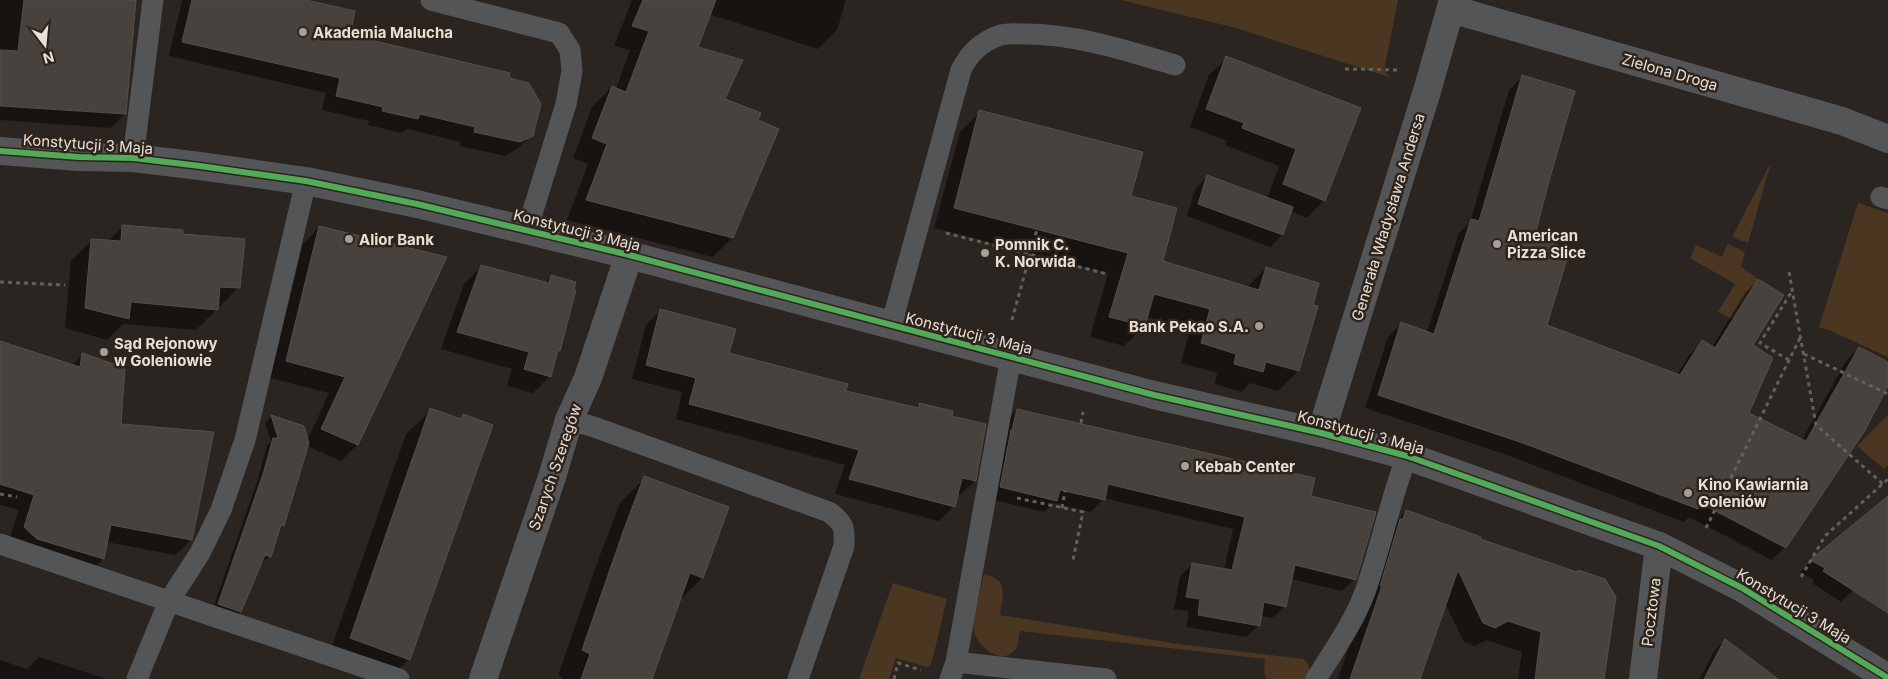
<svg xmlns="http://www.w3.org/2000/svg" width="1888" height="679" font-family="Inter,sans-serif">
  <rect width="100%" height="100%" fill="#2a2520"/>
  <path fill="#4b3622" d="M 1121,0 L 1398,0 L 1384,71 L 1392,78 L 1236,28 Z
    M 1769,166 L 1770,166 L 1748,243 L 1732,237 Z
    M 1858,203 L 1888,213 L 1888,357 L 1831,331 L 1819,327 Z
    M 1728,244 L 1745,252 L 1741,267 L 1758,279 L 1733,320 L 1718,312 L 1735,284 L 1690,258 L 1696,245 L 1722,257 Z
    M 1888,415 L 1888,465 L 1884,469 L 1857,446 Z
    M 984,574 C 1010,580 1002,595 1000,615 L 1179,644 L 1304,659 C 1311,666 1310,670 1307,679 L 1267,679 L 1264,672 L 1265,659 L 1020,631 C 1018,637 1019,645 1015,650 C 1002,666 977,647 974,631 C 972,620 981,587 984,574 Z
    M 893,583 L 947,599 L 933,657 L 930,666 L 926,667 L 896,658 L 889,679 L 859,679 Z"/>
  <path fill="#0007" d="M 0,0 L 135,0 L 125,114 L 111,128 L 0,120 Z
    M 182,0 L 301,0 L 348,36 L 507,79 L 532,135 L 516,150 L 505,156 L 460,146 L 461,142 L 407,129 L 402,133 L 368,125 L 369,121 L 322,110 L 326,93 L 169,56 Z
    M 632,0 L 846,0 L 837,30 L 818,49 L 709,14 L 696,48 L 723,99 L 756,121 L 732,238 L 713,257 L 567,220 L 588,164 L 573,158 L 592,107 L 612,87 L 616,89 L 630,50 L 614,46 Z
    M 1227,58 L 1359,109 L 1324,200 L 1307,218 L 1291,211 L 1282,235 L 1270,247 L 1187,216 L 1195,189 L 1207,177 L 1267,199 L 1279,166 L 1225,145 L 1227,141 L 1190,127 L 1209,75 Z
    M 1522,77 L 1549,174 L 1533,239 L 1545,326 L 1677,375 L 1689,355 L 1702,342 L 1712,347 L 1745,293 L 1758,280 L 1751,346 L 1747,413 L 1802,440 L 1846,361 L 1859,348 L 1888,364 L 1888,384 L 1785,547 L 1772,560 L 1689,517 L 1684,522 L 1507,455 L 1365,408 L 1388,337 L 1401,324 L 1427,332 L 1459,233 L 1470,222 L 1509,90 Z
    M 980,112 L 1130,197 L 1161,262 L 1247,287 L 1266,268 L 1312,306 L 1298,371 L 1278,391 L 1250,383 L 1242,392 L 1215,384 L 1217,373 L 1181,363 L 1190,329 L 1146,317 L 1144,326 L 1124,346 L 1090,337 L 1108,273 L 934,228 L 960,132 Z
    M 123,226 L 239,287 L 196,330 L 123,324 L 107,340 L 65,328 L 71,261 L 92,240 L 108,241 Z
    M 319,227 L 445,258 L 357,445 L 341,461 L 307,446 L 283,525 L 278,530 L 270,556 L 263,562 L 261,561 L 240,612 L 233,618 L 212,611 L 258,479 L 267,445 L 271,442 L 265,423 L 272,417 L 307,441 L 329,393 L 270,378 L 303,244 Z
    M 481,267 L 545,283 L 551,276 L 559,350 L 556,353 L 550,376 L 533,393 L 507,386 L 512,369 L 441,349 L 464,284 Z
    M 661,310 L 727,353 L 845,392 L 915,409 L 920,404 L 951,417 L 975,481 L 960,495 L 957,494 L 954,506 L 939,521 L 835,494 L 845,465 L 676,419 L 682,392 L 632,379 L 646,325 Z
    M 0,342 L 72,365 L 82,355 L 120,425 L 191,540 L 175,555 L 106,542 L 103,559 L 87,575 L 8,543 L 19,510 L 0,505 Z
    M 431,410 L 459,420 L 463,416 L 409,659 L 389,679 L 326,663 L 406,434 Z
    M 1017,410 L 1310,497 L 1355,579 L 1342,591 L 1291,579 L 1285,606 L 1272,618 L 1260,616 L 1259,625 L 1246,637 L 1186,627 L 1189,611 L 1174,609 L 1180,576 L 1193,564 L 1224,570 L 1233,529 L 1104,498 L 1091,512 L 1053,503 L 1044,512 L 989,499 L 1005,422 Z
    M 645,478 L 702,578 L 679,601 L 651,679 L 562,679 L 562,677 L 558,675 L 599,558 L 620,503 Z
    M 1888,497 L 1888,556 L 1841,602 L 1812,583 L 1814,580 L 1800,572 Z
    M 1406,512 L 1478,540 L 1602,679 L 1518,679 L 1522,652 L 1487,640 L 1475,646 L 1464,642 L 1445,603 L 1419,679 L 1338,679 L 1387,531 Z
    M 1725,640 L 1774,679 L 1700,679 L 1714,651 Z
    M 39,657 L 107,679 L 0,679 L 0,660 L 27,669 Z"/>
  <path fill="#47423d" stroke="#544f4a" d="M 24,0 L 136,0 L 126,114 L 0,106 L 0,50 L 18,51 Z
    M 192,0 L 306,0 L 355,11 L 350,35 L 510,73 L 509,78 L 529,83 L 541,104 L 533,136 L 520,142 L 474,132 L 475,127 L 420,114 L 418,119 L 382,111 L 383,107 L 336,96 L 340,78 L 182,42 Z
    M 643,0 L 716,0 L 698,47 L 743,60 L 725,99 L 761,113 L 758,120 L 779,129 L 733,238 L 586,200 L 607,144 L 592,138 L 612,86 L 626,92 L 649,31 L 632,26 Z
    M 1226,56 L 1361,108 L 1325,201 L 1283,184 L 1296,149 L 1242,128 L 1244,123 L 1206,109 Z
    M 1522,75 L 1575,91 L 1551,174 L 1534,238 L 1570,249 L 1547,325 L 1680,375 L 1702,340 L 1715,348 L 1758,279 L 1784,295 L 1753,345 L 1773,358 L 1749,413 L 1806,441 L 1859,347 L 1888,362 L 1888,386 L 1864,432 L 1786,548 L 1702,504 L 1698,509 L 1520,442 L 1378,395 L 1401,322 L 1434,334 L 1471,219 L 1479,221 Z
    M 979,110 L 1143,152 L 1131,196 L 1177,208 L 1163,261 L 1259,290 L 1266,267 L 1319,283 L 1313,305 L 1318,306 L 1299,371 L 1266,362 L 1263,372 L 1234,364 L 1236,354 L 1201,343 L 1210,309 L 1154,294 L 1145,326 L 1109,317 L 1128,253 L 954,208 Z
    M 1207,175 L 1293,207 L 1283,235 L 1198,204 Z
    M 122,225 L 183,230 L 183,234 L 245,239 L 240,288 L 220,287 L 218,310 L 131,302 L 129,319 L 85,308 L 91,239 L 121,241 Z
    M 319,226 L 447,257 L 358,445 L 321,429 L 345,377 L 286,361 Z
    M 481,265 L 549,283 L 551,275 L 576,282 L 574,289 L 576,290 L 560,351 L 558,350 L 551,377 L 524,369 L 529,352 L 457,332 Z
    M 660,309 L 736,329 L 729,353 L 848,384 L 846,391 L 919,408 L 919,403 L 953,411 L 952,416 L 986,424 L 976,481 L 962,478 L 955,507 L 849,479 L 859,450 L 689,404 L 696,378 L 646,365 Z
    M 0,341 L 80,367 L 82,353 L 125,368 L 121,424 L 214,432 L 192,540 L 111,525 L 104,559 L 37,539 L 24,527 L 34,495 L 0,484 Z
    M 430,408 L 461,419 L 463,414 L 493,425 L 410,660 L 350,638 Z
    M 1017,409 L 1315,478 L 1311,496 L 1376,512 L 1356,580 L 1295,565 L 1286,607 L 1264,602 L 1260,626 L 1198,615 L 1200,599 L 1186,597 L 1192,563 L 1232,570 L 1245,517 L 1108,484 L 1105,500 L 1060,490 L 1057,501 L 1000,487 L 1011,430 L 1012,430 Z
    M 271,415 L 304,426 L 309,443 L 284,526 L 281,525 L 271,557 L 265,555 L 241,612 L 218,604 L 264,471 L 273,438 L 278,438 Z
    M 644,476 L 729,507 L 703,578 L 690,573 L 652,679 L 581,679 L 590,654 L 582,650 L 623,532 Z
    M 1888,496 L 1888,613 L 1823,571 L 1825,568 L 1810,560 Z
    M 1406,510 L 1481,537 L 1480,539 L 1577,572 L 1578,570 L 1605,579 L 1616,597 L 1604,679 L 1535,679 L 1541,632 L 1508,621 L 1495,628 L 1483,623 L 1458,570 L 1420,679 L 1350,679 L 1382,586 L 1380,586 L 1400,519 L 1403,519 Z
    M 1725,639 L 1778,679 L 1704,679 Z"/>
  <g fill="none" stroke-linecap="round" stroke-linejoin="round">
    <path stroke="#60605f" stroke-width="3" stroke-dasharray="4 4" stroke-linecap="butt" d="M 1345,69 L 1399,70
      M 946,233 L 1107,274
      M 1789,272 L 1816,425 L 1883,484
      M 0,282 L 65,285
      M 1012,320 L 1037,229
      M 1804,354 L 1888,394
      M 1789,360 L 1760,343 L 1792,291
      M 1081,423 L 1083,412
      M 0,494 L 17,497
      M 1017,498 L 1083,512 L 1073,560
      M 1062,508 L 1065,491
      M 1706,528 L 1800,338
      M 1801,577 L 1825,536 L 1888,479
      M 894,679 L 898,663 L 921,670"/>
    <path stroke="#545556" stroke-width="21" d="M 431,0 L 559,33 L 570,50 L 572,71 L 566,104 L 527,230
      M 133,158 L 153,0
      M 1881,197 L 1888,199
      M 891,326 L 961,70 C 970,52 982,41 1001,35 C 1008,33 1016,34 1024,34 C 1076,34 1125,50 1175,65
      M 569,420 L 594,427 L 829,512 C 844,523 845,528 844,546 L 798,679
      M 0,544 L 399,679
      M 956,662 L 1106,679
      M 137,679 L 169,601 L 200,553 L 221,510 L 245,440 L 306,181
      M 950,679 L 956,662 L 1011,357
      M 1316,679 C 1333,652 1354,622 1365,592 C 1381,547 1390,500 1407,456"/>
    <path stroke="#545556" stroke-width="28" d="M 1451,9 L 1842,121 L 1888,139
      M 483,679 L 552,477 L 569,420 L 588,378 L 629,255
      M 1643,679 L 1659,546"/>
    <path stroke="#545556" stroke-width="28" d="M 0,151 L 79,157 L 133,158 L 200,166 L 306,181 L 417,204 L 629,255 L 1154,395 L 1321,433 L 1407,456 L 1659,546 L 1742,588 L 1888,678
      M 1321,433 L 1427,91 L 1453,0"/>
    <g stroke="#2f241b" stroke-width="9">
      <path id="cycleway" d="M 0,151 L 79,157 L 133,158 L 200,166 L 306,181 L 417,204 L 629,255 L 1154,395 L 1321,433 L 1407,456 L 1659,546 L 1742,588 L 1888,678"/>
    </g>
    <use href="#cycleway" stroke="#51ab58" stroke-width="6"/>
  </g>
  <g fill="#a59f98" stroke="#2f241b" stroke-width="2">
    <circle cx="303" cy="32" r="5"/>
    <circle cx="349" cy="239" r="5"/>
    <circle cx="1497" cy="244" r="5"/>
    <circle cx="985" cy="253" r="5"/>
    <circle cx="1259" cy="326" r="5"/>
    <circle cx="104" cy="352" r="5"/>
    <circle cx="1185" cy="466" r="5"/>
    <circle cx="1688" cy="493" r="5"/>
  </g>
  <g text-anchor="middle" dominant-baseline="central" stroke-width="5" stroke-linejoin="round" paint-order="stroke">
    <g font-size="15" font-weight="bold" fill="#e7e0d9" stroke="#2f241b" text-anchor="start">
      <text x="313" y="32">Akademia Malucha</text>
      <text x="1507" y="235">American<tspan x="1507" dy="17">Pizza Slice</tspan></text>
      <text x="359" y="239">Alior Bank</text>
      <text x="995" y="244">Pomnik C.<tspan x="995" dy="17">K. Norwida</tspan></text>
      <text x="1249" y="326" text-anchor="end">Bank Pekao S.A.</text>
      <text x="114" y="343">Sąd Rejonowy<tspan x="114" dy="17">w Goleniowie</tspan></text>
      <text x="1195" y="466">Kebab Center</text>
      <text x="1698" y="484">Kino Kawiarnia<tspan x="1698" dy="17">Goleniów</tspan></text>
    </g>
    <g font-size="15" fill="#e7e0d9" stroke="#2f241b">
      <text transform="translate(1670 72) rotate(16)">Zielona Droga</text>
      <text transform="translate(88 144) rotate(4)">Konstytucji 3 Maja</text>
      <text transform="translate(1388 217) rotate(-73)">Generała Władysława Andersa</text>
      <text transform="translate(577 230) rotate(14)">Konstytucji 3 Maja</text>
      <text transform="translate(969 333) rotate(14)">Konstytucji 3 Maja</text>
      <text transform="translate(1361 432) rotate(15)">Konstytucji 3 Maja</text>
      <text transform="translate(555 467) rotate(-71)">Szarych Szeregów</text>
      <text transform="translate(1794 606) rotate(31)">Konstytucji 3 Maja</text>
      <text transform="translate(1651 612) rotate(-83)">Pocztowa</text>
    </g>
  </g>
  <g transform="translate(45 45) rotate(164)" stroke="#2f241b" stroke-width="4" paint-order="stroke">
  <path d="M0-4L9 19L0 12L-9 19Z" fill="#e7e0d9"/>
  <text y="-8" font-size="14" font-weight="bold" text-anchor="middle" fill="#e7e0d9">N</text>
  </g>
</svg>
